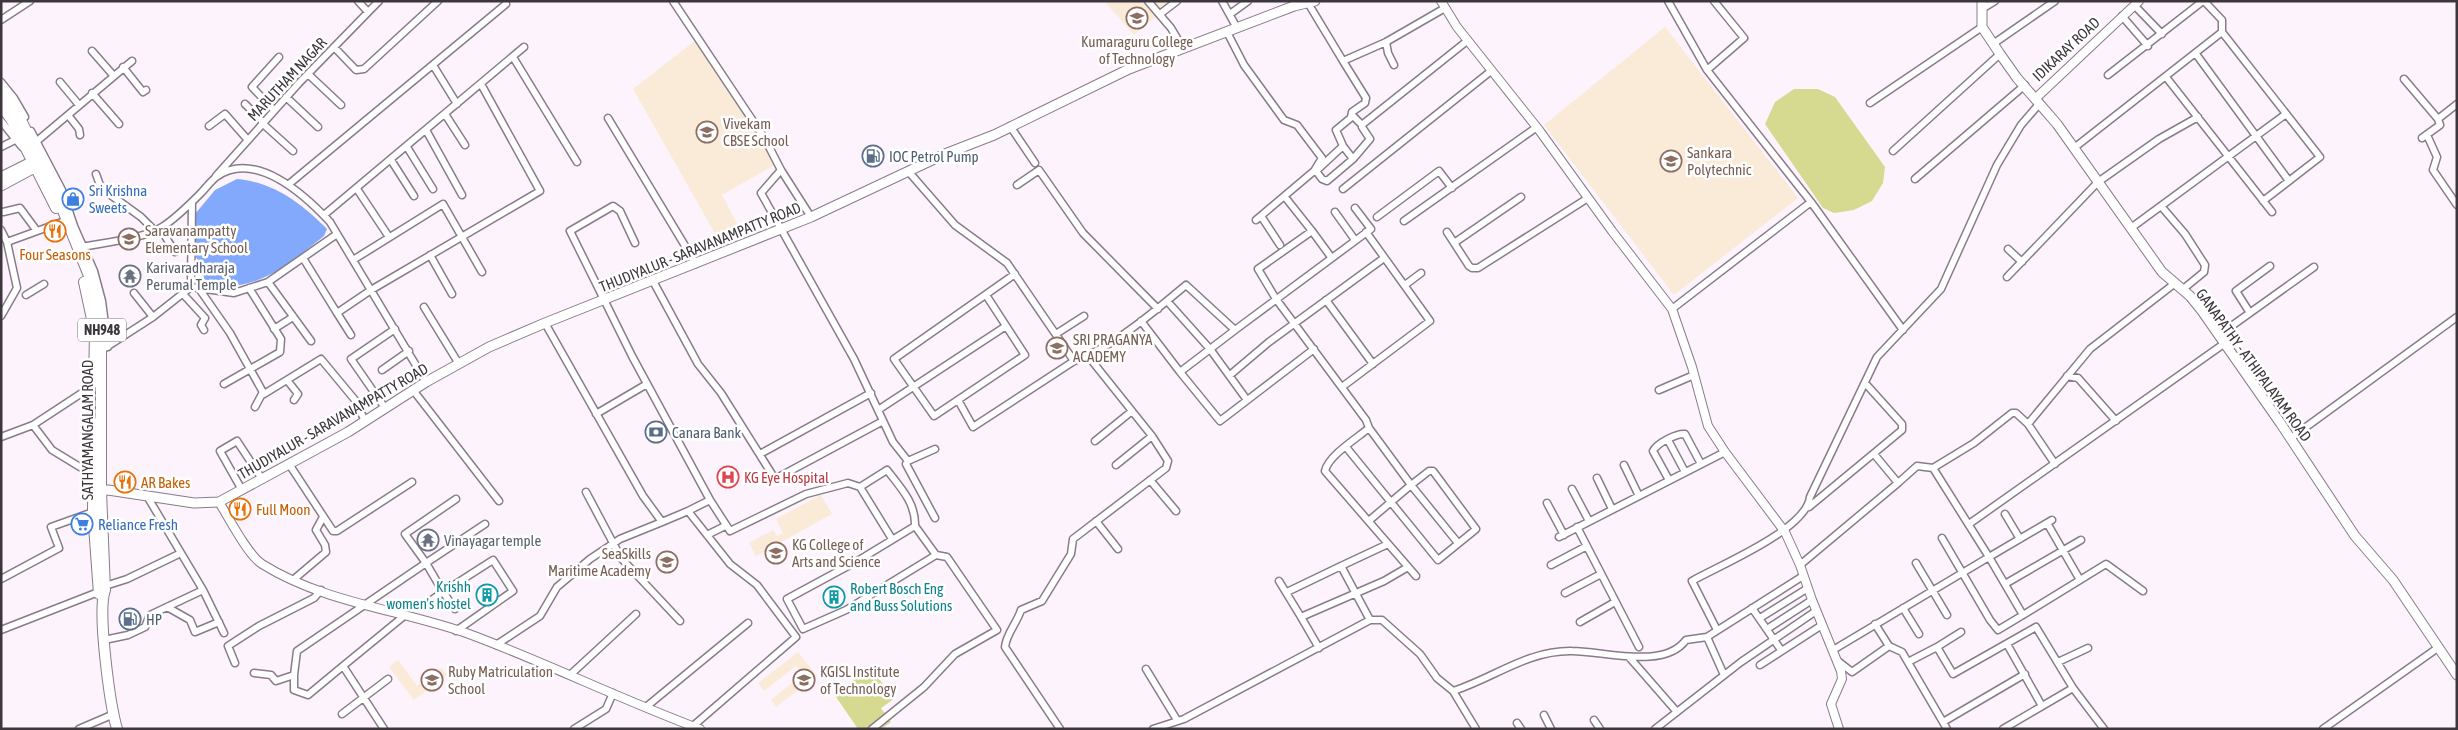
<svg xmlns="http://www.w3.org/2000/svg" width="2458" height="730" font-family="'Asap Condensed',sans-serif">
  <rect width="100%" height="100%" fill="#fdf3fd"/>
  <path fill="#faead8" d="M 1104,1 L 1175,1 L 1134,35 Z
    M 1665,27 L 1798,198 L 1674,295 L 1544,125 Z
    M 696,40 L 778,163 L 722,195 L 742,233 L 721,244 L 633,89 Z
    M 821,495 L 832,514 L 756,556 L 749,543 L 773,530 L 777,536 L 783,533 L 776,519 Z
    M 798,652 L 817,676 L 776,707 L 771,700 L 803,674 L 796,666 L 764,691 L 758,683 Z
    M 398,660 L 417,686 L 441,668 L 447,675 L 414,700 L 389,667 Z"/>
  <path fill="#d6d990" d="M 1794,89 L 1818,89 L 1835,97 L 1885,167 L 1883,183 L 1872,201 L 1854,210 L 1834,213 L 1823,208 L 1765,124 L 1775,102 Z
    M 871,668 L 894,699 L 881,708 L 891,722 L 881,729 L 858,729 L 834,694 Z"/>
  <path fill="#83a9fc" d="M 237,179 C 273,182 301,203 327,229 L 324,236 C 296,258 268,284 230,286 C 220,287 214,288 205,283 L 202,268 L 196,257 L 195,214 L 215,190 Z"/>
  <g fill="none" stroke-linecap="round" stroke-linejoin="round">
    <g stroke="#897c8a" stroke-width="9">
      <path id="minor" d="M 358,1 L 368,12
        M 673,1 L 765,139 L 781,170 L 761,193 L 854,359 L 893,442 L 908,461 L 906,464 L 935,518
        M 1148,1 L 1171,28 L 1183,48
        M 1222,1 L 1237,28
        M 1668,1 L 1707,70 L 1811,202 L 1672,309
        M 1308,3 L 1343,61 L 1386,42 L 1445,8
        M 2134,5 L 2162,34
        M 1982,9 L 1995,1
        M 1160,14 L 1177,1
        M 1230,14 L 1248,1
        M 2122,16 L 2148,46
        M 1,20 L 30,1
        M 1227,32 L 1244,65 L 1284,120 L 1297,125 L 1322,158 L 1314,171 L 1256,220
        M 2222,32 L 2320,157 L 2263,201
        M 1386,42 L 1388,53 L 1394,65
        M 1993,44 L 2055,1
        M 334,47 L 356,70 L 364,69 L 438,1
        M 92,51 L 113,75
        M 2196,54 L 2289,181
        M 513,57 L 577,162
        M 1343,61 L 1366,98 L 1365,103 L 1352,112 L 1351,117
        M 433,65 L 457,104
        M 123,67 L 143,92 L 146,90
        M 1707,70 L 1744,38 L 1714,1
        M 308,74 L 341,105
        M 2108,75 L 2203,1
        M 2166,77 L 2272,212
        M 2404,79 L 2438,119 L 2440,125 L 2422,138
        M 1,82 L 14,98 L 25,117
        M 60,82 L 79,105
        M 92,93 L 119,124
        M 286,97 L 318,127
        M 1870,103 L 1982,27
        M 245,104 L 263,122
        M 274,110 L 252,87 L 279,57
        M 445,114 L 465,145
        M 68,115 L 79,129 L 80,135
        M 608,118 L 696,264
        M 2438,119 L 2457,104
        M 1,121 L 22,147
        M 262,123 L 293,151
        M 1362,125 L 1353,116 L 1336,130 L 1343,146 L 1316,171 L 1322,179 L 1327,181 L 1353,159 L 1370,139 L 1362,127 L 1363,124 L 1467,41
        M 209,126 L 225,114 L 247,139
        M 1010,126 L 1035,163
        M 426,130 L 462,195
        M 31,131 L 62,190 L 74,226 L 94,271 L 102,301 L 108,347
        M 2427,135 L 2437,157 L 2433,170 L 2457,205
        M 37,141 L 132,61
        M 1343,146 L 1353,159
        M 1,147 L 15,140
        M 407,147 L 433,189
        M 2074,148 L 2222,32 L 2222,20 L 2204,1
        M 1893,151 L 2000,54
        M 391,160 L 414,196
        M 781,170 L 811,217
        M 908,171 L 955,225 L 1007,263 L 1074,361
        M 96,174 L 101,188 L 141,217 L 154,230
        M 216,176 L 299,83 L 379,1
        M 1915,179 L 2025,85
        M 289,184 L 506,4
        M 1017,185 L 1039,170 L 1083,233 L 1158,309
        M 357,189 L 389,237
        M 1343,189 L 1491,71
        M 1285,197 L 1312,231
        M 1811,202 L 1903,330
        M 2161,206 L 2185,234 L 2205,265 L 2204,272 L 2182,290
        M 3,212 L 20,208 L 37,231
        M 1335,212 L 1355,240
        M 324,215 L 524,47
        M 1261,216 L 1280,245
        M 1377,217 L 1439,171 L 1452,188
        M 1404,221 L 1537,127
        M 160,228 L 175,252
        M 2131,228 L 2286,114
        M 1,230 L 7,242
        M 1447,232 L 1469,266 L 1472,268 L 1478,268 L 1588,198
        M 635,243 L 620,211 L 613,206 L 570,231 L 632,356 L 710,500
        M 1454,243 L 1521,197
        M 77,248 C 100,243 144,239 162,227 C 175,219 189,205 200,194 C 205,189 210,182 216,177 C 255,149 305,195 330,222 L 426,382
        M 2008,249 L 2022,262
        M 430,255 L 452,294
        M 1331,257 L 1312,231 L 1258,269 L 1276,299 L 1366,420 L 1369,428 C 1357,438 1328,456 1325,471 L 1416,576
        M 303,258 L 337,313 L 371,290 L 540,191 L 481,84
        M 353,260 L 443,204 L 482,272
        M 2007,277 L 2098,182 L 2159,139 L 2198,117
        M 653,281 L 698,364 L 721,393 L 775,479 L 883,421
        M 268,282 L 311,341
        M 1405,285 L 1421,273
        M 191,287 L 192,202
        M 200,290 L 230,333 L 264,394 L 321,359 L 355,400 L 365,421
        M 134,293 L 153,317
        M 183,294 L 205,318 L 201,325 L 204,330
        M 26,295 L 44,284
        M 986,295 L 1025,355 L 934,416 L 894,359 L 1015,274
        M 1326,300 L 1373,364
        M 1167,301 L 1210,349 L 1247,400
        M 424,307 L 459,364
        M 337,313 L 351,335
        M 2250,313 L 2236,291 L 2270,266
        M 1,316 L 17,288 L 7,242 L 62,222
        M 545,323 L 643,496 L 662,522 L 688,511 L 730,564 L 757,585 L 796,637 L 693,726
        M 274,329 L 293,317
        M 1235,330 L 1371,229 L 1355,208
        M 1056,334 L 1084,316
        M 2219,335 L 2314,267
        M 105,348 L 153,317 L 191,287 L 234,293 L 268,282 L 337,234
        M 382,370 L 409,351
        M 1180,372 L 1220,421 L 1314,349
        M 1230,375 L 1269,342 L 1384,258
        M 2067,376 L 2078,378 L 2116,421
        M 287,380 L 298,394 L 294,400
        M 224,384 L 280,352 L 281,339 L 249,288
        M 1342,387 L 1430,321 L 1366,232
        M 413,390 L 499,501
        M 1659,390 L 1694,375
        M 958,400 L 973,427 L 1074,361 C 1112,348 1155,311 1186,285 L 1235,330 L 1180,372 L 1141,321
        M 255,407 L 263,392
        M 385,408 L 351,359 L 395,329
        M 878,410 L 1006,326
        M 596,414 L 647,384
        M 2028,424 L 2090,349 L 2174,284
        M 33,425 L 52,450 L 93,475
        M 1369,428 L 1411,485 L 1371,519
        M 1,437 L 33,425 L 94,385
        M 2291,438 L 2457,317
        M 1668,440 L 1685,472
        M 1095,441 L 1132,411
        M 1346,447 L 1438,560 L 1475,530 L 1476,529 L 1433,471 L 1429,471 L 1411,485 L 1458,543
        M 760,454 L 871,393
        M 908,461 L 935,449
        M 289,464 L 333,531 L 337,531 L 412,482
        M 1116,465 L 1152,436
        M 1624,465 L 1639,496
        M 1933,468 L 1974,443 L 2012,413 L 2016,413 L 2028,424 L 2055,464
        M 1597,478 L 1612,509
        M 1150,480 L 1176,511
        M 1669,480 L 1653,451 C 1657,443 1677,433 1685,434 L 1701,464
        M 860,487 L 892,539
        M 1572,489 L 1589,521
        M 242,490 L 220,451 L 237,441 L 262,479
        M 586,492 L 621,558 L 680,621
        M 147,496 L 203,590 L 224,633
        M 456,499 L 405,534 L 426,563 L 485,524
        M 1547,503 L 1564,535
        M 1809,507 L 1902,430 L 1902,424 L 1865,383
        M 688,511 L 710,500 L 730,531 L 806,494 L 848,483 L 860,487 L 887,470 C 900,487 916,503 915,526
        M 2005,514 L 2020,539
        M 2052,520 L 1989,557 L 2023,615 L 2106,564 L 2143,591
        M 1096,521 L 1118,549
        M 2047,523 L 2080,580
        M 1969,524 L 2225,343
        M 915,526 L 936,555 L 846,610 L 803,629 L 787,599 L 859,560 Z
        M 1577,527 L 1639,647
        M 707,535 L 725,526
        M 1559,537 L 1725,452
        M 1942,538 L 1990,620 L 1998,630 L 2023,615
        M 1916,563 L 1947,615
        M 1551,565 L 1587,546
        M 1800,565 L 1898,483 L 1874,454
        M 1,579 L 59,548 L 51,527 L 93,512
        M 293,580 L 326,552 L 325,545 L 316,530 L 323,517
        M 1279,581 L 1301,617
        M 2005,584 L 2081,540
        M 105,586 L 127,579 L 181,553
        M 1287,592 L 1341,566
        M 1565,593 L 1601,574
        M 423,606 L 443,592 L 455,609
        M 167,607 L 190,620 L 195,632 L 219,622
        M 1752,608 L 1781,650
        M 1903,608 L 1919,634
        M 1760,618 L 1808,588
        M 1370,620 L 1341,566 L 1388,544
        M 1580,622 L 1615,602
        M 1875,624 L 1889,646
        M 1767,629 L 1812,600
        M 1,630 L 101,591
        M 1717,630 L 1692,581 C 1720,565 1806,530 1810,497 L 1877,357 L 1941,289 L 1997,165 L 2021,125 L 2040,103
        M 1707,637 L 1724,675
        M 104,640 L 128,635 L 145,627 L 150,615 L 203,590
        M 2007,644 L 2042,706
        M 496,645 L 540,616 L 557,587 L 590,559 L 620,539 L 662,522
        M 1937,647 L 1961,632
        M 1319,648 L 1301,617 L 1384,581 L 1408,567
        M 1833,650 L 1989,557 L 1933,468 L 1917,466 L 1898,483
        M 1629,657 L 1677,712
        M 1838,661 L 1852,672 L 1889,646 L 1902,652 L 1947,729
        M 1908,662 L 1937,647 L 1953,674 L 2036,627 L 2073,688 L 2104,729
        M 2058,662 L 2088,648
        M 235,663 L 228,646 L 259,626 L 314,598 L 321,590
        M 1760,665 L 1822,625
        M 1146,669 L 1177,720
        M 254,673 L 271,675 L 276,681 L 294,675 L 294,690 L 308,695 L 343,666
        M 294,675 L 297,651 L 426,563 L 443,592 L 493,560 L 513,591 L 456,631
        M 570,675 L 636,614
        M 1453,691 L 1476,729
        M 646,707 L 748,623
        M 342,714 L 388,679
        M 1544,715 L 1551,729
        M 1594,720 L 1600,729
        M 1943,722 L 2025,674
        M 1517,723 L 1521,729
        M 79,729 L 114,714
        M 384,729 L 343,666 L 404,616
        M 574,729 L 606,709 L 613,693
        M 872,729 L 924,687 L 955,654 L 997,630 L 947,557 L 936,555
        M 1060,729 L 1005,647 C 1006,634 1017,623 1021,610 L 1042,601 L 1071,554 L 1073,539 L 1166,468 L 1168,461 L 1152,436 L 1088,356
        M 1153,729 L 1184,719 L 1370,620 L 1382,620 L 1420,654 L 1437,678 L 1453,691 C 1494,678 1528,650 1572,651 C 1604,651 1664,670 1686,640 L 1707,637 L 1803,576
        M 1655,729 L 1741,662 L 1816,611
        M 2003,729 L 2073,688
        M 2323,729 L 2439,647"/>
    </g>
    <g stroke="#897c8a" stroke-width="10">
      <path id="tertiary" d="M 1441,1 L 1457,27 L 1539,130 L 1612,231 L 1672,309 L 1692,367 L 1708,426 L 1725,452 L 1785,532 L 1800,565 L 1812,600 L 1841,671 L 1842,679 L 1831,704 L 1839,729
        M 2036,98 L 2139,1
        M 219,502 C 229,518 248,555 262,564 C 324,603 402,610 469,634 C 547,663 622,700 700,729"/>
    </g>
    <g stroke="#897c8a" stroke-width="11">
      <path id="secondary" d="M 1982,1 L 1982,27 L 2000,54 L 2017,78 L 2057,124 L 2162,272 L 2190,296 L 2202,311 L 2281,424 L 2355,536 L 2393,580 L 2457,675
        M 1,177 L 39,158
        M 1,186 L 40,165
        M 96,491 L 108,490 L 194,503 L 219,502 L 348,432 L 426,382 L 489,347 L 545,323 L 811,217 L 945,154 L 994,135 L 1129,69 L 1294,6 L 1315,1"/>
    </g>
    <g stroke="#897c8a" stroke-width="12">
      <path id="trunk" d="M 1,92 L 20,118 L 54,188 L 91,281 L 101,324 L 101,491 L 105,590 C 97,611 110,705 117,729
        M 1,105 L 12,121 L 56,208
        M 84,282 L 95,333 L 94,381
        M 94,423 L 93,512 L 99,594"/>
    </g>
    <use href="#minor" stroke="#fff" stroke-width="6"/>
    <use href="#tertiary" stroke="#fff" stroke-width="8"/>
    <use href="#secondary" stroke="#fff" stroke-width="9"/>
    <use href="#trunk" stroke="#fff" stroke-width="10"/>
  </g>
  <defs>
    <g id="university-ring" transform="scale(1.125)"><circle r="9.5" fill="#fff" stroke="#8d6e63" stroke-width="1.5"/><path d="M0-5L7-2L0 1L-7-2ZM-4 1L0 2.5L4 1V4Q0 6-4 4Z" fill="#8d6e63"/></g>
    <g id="school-ring" transform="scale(1.125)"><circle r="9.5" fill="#fff" stroke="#8d6e63" stroke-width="1.5"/><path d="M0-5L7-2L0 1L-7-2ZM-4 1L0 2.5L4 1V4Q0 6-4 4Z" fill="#8d6e63"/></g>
    <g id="fuel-ring" transform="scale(1.125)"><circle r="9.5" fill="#fff" stroke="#5c6f8a" stroke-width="1.5"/><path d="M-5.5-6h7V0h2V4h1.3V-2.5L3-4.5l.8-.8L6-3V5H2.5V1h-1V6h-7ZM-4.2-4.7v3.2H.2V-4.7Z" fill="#5c6f8a"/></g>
    <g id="shop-ring" transform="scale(1.125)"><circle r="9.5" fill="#fff" stroke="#3f7fe0" stroke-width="1.5"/><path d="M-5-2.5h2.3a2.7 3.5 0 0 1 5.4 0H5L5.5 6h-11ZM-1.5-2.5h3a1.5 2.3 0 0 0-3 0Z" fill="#3f7fe0"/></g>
    <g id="restaurant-ring" transform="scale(1.125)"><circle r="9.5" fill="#fff" stroke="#e8710a" stroke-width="1.5"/><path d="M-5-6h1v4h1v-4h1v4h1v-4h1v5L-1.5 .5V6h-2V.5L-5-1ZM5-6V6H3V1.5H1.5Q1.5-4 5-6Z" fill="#e8710a"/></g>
    <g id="temple-ring" transform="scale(1.125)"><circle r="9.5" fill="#fff" stroke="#6b7280" stroke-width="1.5"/><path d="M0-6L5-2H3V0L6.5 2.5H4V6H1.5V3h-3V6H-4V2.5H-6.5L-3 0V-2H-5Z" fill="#6b7280"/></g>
    <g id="bank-ring" transform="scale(1.125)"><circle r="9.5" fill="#fff" stroke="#5c6f8a" stroke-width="1.5"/><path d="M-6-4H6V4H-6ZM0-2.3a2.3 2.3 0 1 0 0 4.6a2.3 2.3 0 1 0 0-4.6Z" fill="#5c6f8a"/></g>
    <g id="hospital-ring" transform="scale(1.125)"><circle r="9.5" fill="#fff" stroke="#e0444e" stroke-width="1.5"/><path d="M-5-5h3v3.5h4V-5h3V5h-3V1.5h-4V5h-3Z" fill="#e0444e"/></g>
    <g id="supermarket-ring" transform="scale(1.125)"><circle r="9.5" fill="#fff" stroke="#3f7fe0" stroke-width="1.5"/><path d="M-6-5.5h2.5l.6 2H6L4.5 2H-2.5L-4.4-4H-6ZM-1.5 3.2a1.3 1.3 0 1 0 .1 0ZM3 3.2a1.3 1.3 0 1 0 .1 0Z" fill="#3f7fe0"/></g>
    <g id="building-ring" transform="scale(1.125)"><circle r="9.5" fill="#fff" stroke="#0f9aa8" stroke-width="1.5"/><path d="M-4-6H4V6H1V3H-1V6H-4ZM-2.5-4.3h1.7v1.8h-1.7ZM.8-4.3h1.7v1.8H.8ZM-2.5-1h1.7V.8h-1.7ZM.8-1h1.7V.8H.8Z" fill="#0f9aa8"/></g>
  </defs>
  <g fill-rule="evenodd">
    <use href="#university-ring" x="1137" y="18"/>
    <use href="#school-ring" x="707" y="132"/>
    <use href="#fuel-ring" x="873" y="156"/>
    <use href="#university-ring" x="1671" y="161"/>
    <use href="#shop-ring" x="73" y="199"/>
    <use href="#restaurant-ring" x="55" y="231"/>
    <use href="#school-ring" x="129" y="239"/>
    <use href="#temple-ring" x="130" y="276"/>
    <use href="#school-ring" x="1057" y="348"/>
    <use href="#bank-ring" x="656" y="432"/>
    <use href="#hospital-ring" x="728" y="477"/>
    <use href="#restaurant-ring" x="125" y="482"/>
    <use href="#restaurant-ring" x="240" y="509"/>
    <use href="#supermarket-ring" x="82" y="524"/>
    <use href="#temple-ring" x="428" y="540"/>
    <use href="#university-ring" x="776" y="553"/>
    <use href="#school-ring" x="667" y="562"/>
    <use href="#building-ring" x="487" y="595"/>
    <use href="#building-ring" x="834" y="597"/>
    <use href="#fuel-ring" x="130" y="619"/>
    <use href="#school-ring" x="432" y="680"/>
    <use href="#university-ring" x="804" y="680"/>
  </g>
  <g text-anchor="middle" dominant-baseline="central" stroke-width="5" stroke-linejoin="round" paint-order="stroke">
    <rect fill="#fff" stroke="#777377" stroke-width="1" x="78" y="318.5" width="48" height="23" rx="4"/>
    <g font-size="14" font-weight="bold" fill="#3d373d">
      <text x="102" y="330">NH948</text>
    </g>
    <g font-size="15" fill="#785e54" stroke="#fff" text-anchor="start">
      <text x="1137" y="41" text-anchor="middle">Kumaraguru College<tspan x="1137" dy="17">of Technology</tspan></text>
      <text x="723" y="123">Vivekam<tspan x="723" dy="17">CBSE School</tspan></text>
      <text x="1687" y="152">Sankara<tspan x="1687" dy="17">Polytechnic</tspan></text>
      <text x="145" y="230">Saravanampatty<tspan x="145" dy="17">Elementary School</tspan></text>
      <text x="1073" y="339">SRI PRAGANYA<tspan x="1073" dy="17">ACADEMY</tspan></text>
      <text x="792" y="544">KG College of<tspan x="792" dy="17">Arts and Science</tspan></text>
      <text x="651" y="553" text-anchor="end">SeaSkills<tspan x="651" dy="17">Maritime Academy</tspan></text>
      <text x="448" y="671">Ruby Matriculation<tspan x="448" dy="17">School</tspan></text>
      <text x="820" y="671">KGISL Institute<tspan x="820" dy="17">of Technology</tspan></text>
    </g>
    <g font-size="15" fill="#3d373d" stroke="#fff">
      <text transform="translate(2066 49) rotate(-43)">IDIKARAY ROAD</text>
      <text transform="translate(287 79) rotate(-47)">MARUTHAM NAGAR</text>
      <text transform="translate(700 247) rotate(-22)">THUDIYALUR - SARAVANAMPATTY ROAD</text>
      <text transform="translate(2254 365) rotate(54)">GANAPATHY - ATHIPALAYAM ROAD</text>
      <text transform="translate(333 421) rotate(-30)">THUDIYALUR - SARAVANAMPATTY ROAD</text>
      <text transform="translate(87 430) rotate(-90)">SATHYAMANGALAM ROAD</text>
    </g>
    <g font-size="15" fill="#4e5e75" stroke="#fff" text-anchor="start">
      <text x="889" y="156">IOC Petrol Pump</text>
      <text x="672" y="432">Canara Bank</text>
      <text x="146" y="619">HP</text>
    </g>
    <g font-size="15" fill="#366cbe" stroke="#fff" text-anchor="start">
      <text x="89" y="190">Sri Krishna<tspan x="89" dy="17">Sweets</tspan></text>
      <text x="98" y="524">Reliance Fresh</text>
    </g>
    <g font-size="15" fill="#c56008" stroke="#fff" text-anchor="start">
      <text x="55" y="254" text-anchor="middle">Four Seasons</text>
      <text x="141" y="482">AR Bakes</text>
      <text x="256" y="509">Full Moon</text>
    </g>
    <g font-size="15" fill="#5b616d" stroke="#fff" text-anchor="start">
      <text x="146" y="267">Karivaradharaja<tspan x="146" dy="17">Perumal Temple</tspan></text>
      <text x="444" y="540">Vinayagar temple</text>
    </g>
    <g font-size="15" fill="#be3a42" stroke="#fff" text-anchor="start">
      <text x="744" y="477">KG Eye Hospital</text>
    </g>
    <g font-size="15" fill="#0d838f" stroke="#fff" text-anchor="end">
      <text x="471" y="586">Krishh<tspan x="471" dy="17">women's hostel</tspan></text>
      <text x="850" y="588" text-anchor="start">Robert Bosch Eng<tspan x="850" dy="17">and Buss Solutions</tspan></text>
    </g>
  </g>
  <rect width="2458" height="730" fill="none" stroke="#3d373d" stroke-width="5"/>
</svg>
